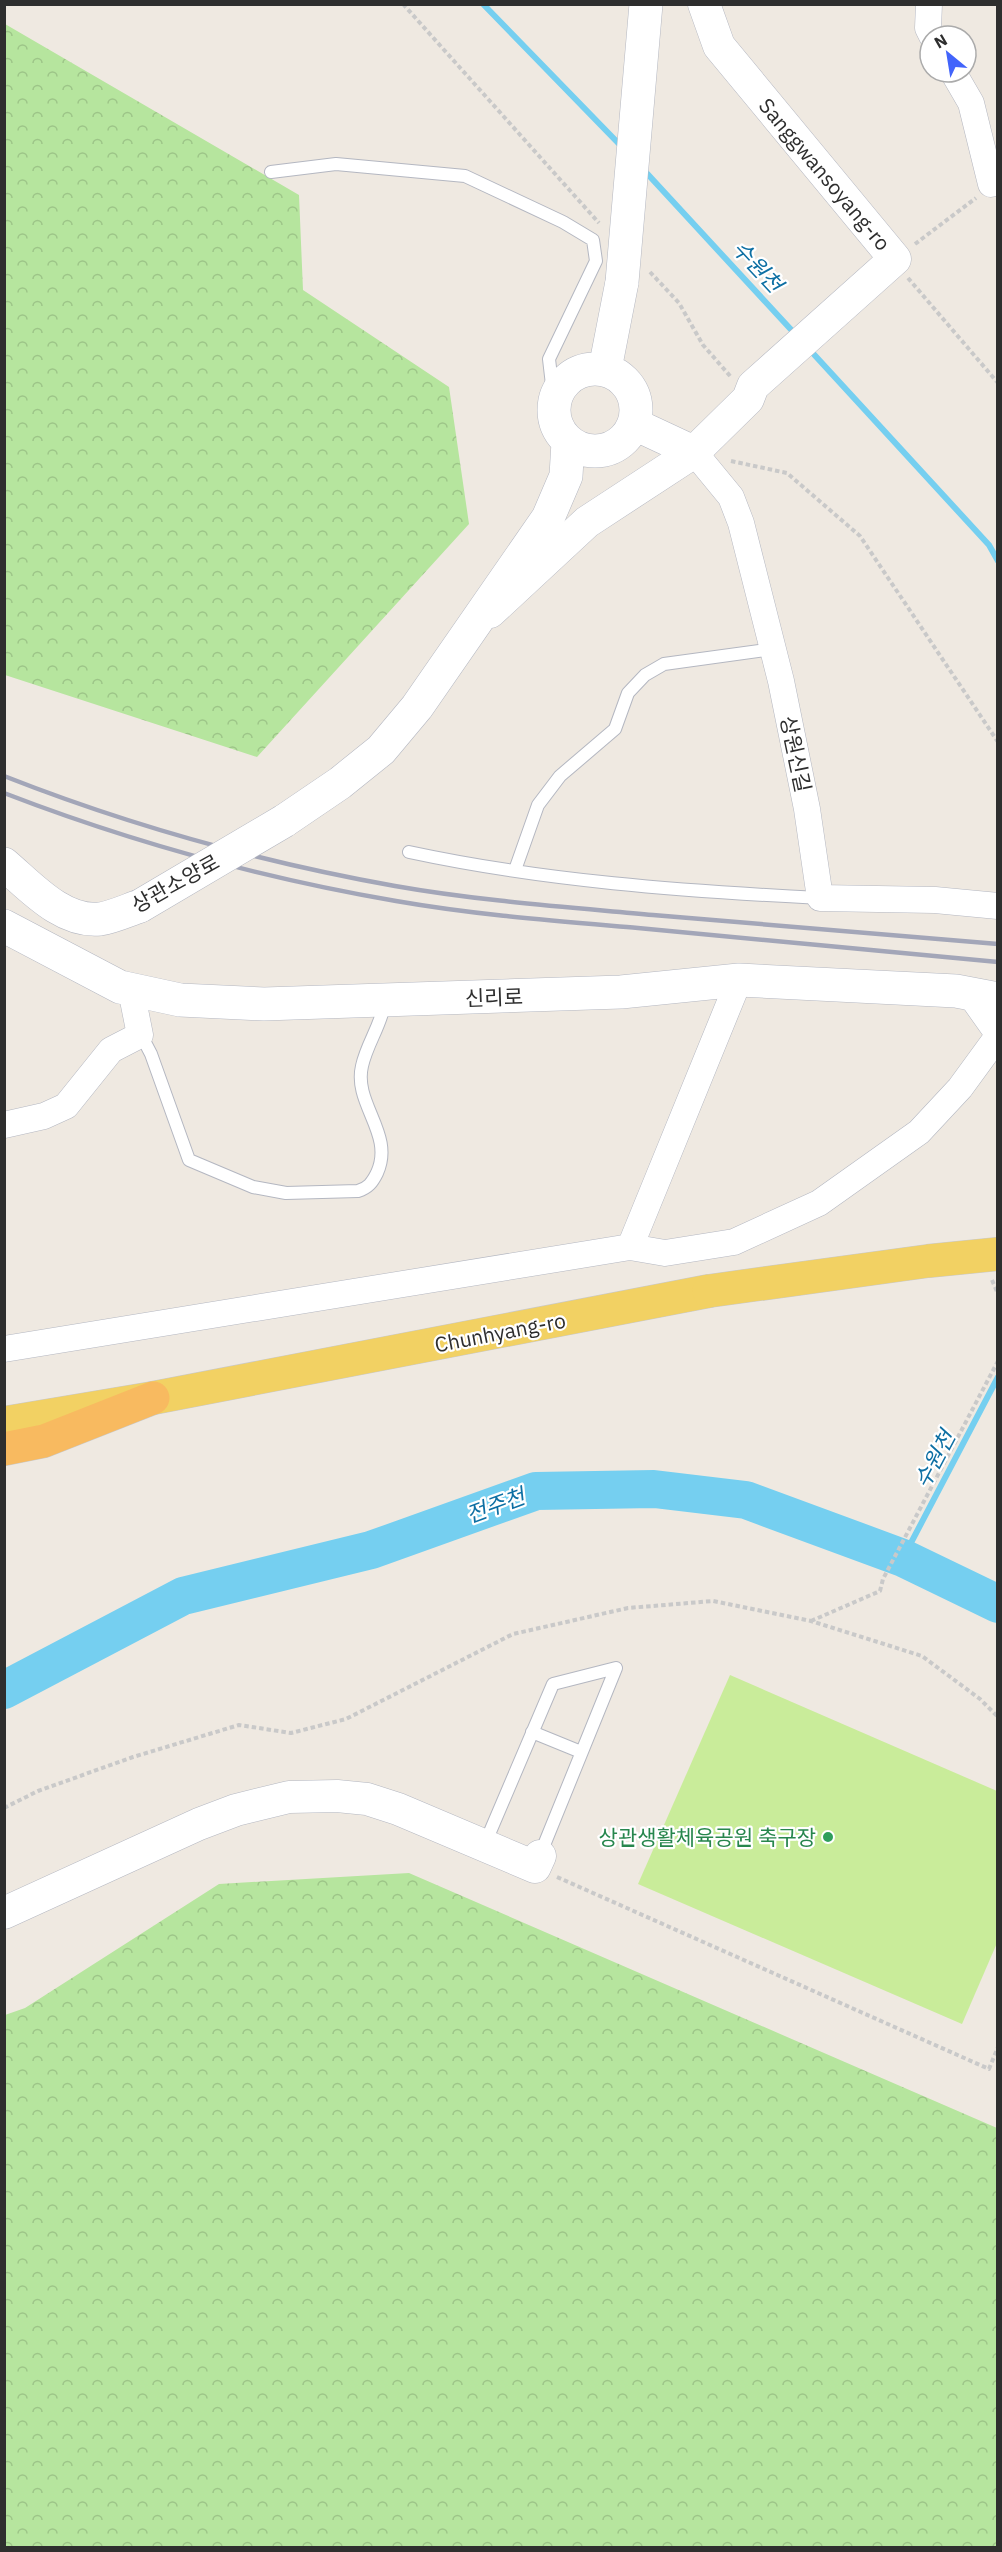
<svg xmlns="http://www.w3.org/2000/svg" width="1002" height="2552" font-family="'IBM Plex Sans','Noto Sans KR',sans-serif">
  <defs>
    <pattern id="forest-crowns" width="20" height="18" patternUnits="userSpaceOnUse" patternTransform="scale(1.5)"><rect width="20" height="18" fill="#b6e59e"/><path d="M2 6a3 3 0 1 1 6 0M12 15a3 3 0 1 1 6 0" fill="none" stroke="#9dc588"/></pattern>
  </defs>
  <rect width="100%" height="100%" fill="#efe9e1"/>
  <path fill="url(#forest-crowns)" d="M 5,24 L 299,195 L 303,290 L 449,387 L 469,524 L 257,757 L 5,675 Z
    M 409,1873 L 997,2128 L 997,2547 L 5,2547 L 5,2015 L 25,2008 L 219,1884 Z"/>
  <path fill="#c9ec9a" d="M 730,1675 L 997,1791 L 997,1943 L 962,2024 L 638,1884 Z"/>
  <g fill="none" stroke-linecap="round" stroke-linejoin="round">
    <path stroke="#75cff0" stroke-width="6" d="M 483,4 L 623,148
      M 642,168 L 796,335
      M 809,349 L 989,545 L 998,561
      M 903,1558 L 998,1377"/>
    <path stroke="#75cff0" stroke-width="38" d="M 4,1690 L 183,1596 L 371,1550 L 536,1491 L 654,1489 L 746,1500 L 903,1558 L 998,1604"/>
    <g stroke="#b4b7c1" stroke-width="14">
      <path id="service" d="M 271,172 L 336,164 L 465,176 L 563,222 L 593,240 L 596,261 L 549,359 L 554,402
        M 409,852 C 544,881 682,891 820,898
        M 515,870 L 538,805 L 560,776 L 615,729 L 628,693 L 645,675 L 664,664 L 773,649
        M 139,1031 L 151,1054 L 189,1160 L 253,1187 L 286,1193 L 358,1191 C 368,1188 372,1183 377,1173 C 395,1134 353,1104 362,1066 C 367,1043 382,1024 385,1001
        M 532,1732 L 581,1752
        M 484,1846 L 553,1684 L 616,1668 L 540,1855"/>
    </g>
    <g stroke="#b4b7c1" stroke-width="27">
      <path id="minor" d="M 929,4 L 928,28 L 932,36
        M 953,72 L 971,103 L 991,184
        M 694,452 L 731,497 L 741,523 L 781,681 L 807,809 L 820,898 L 935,900 L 998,906
        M 969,993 L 998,1034
        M 4,1125 L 44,1116 L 66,1106 L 111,1050 L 140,1035 L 131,990
        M 630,1247 L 665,1253 L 734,1242 L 819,1203 L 919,1132 L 960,1088 L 998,1036
        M 4,1349 L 630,1247 L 739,980"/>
    </g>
    <g stroke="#b4b7c1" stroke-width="33">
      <path id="tertiary" d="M 634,424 L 694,452 L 748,399 L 753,386 L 895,259 L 719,46 L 704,4
        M 490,612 L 587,522 L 694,452
        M 4,1913 L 199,1824 L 236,1810 L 289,1797 L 337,1796 L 367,1799 L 398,1809 L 535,1867 L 540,1856"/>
    </g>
    <g stroke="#b4b7c1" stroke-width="34">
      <path id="secondary" d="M554 410a41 41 0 1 1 82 0a41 41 0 1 1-82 0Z
        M 605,369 L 622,282
        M 284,821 L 340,783 L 381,750 L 417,707 L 548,518 L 566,476 L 568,442
        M 4,864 C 30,886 62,923 100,919 C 113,917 128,910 140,906
        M 4,926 L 120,987 L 180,1000 L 264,1004 L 621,992 L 739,980 L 956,991 L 998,999"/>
    </g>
    <g stroke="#c9c9c9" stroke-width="34">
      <path id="primary" d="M 4,1423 L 153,1398 L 709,1291"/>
    </g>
    <g stroke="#c9c9c9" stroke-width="34">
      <path id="trunk" d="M 4,1449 L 44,1441 L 153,1398"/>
    </g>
    <path stroke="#c9c9c9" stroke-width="4" stroke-dasharray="4.5 3" stroke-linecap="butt" d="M 403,4 L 599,223
      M 915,244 L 976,198
      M 650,272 L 679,303 L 703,345 L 731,377
      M 908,278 L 998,383
      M 731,461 L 787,473 L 860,536 L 998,742
      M 992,1280 L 998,1294
      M 811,1621 L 880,1591 L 883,1579 L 998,1361
      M 4,1808 L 38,1791 L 133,1757 L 239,1725 L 291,1733 L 346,1719 L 513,1634 L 628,1608 L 713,1601 L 811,1621 L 922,1656 L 980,1699 L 998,1717
      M 557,1877 L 989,2069 L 998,2047"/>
    <use href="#service" stroke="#fff" stroke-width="12"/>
    <use href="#minor" stroke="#fff" stroke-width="26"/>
    <use href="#tertiary" stroke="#fff" stroke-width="32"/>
    <use href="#secondary" stroke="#fff" stroke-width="33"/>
    <use href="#primary" stroke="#f2d163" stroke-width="33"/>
    <use href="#trunk" stroke="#f8ba60" stroke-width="33"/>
    <path stroke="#a3a6b8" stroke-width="4.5" d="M 4,776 C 131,826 261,862 395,886 C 480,901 567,907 653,915 C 768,924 883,934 998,944
      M 4,793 C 131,842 262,878 396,901 C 476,915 557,921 638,928 C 758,939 878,951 998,962"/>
    <g stroke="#b4b7c1" stroke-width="34" stroke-linecap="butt">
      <path id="secondary-bridge" d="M 622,282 L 646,4
        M 140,906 L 284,821"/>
    </g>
    <g stroke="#c9c9c9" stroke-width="34" stroke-linecap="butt">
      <path id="primary-bridge" d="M 709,1291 L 928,1261 L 998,1254"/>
    </g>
    <use href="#secondary-bridge" stroke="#fff" stroke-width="33"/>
    <use href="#primary-bridge" stroke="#f2d163" stroke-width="33"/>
  </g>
  <circle fill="#2e9e5b" stroke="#fff" stroke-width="2" cx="828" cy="1837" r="6"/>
  <g text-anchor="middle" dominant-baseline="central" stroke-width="4.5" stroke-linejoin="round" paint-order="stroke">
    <g font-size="21" fill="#2e2e2e" stroke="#fff">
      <text transform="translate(825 174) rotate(50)">Sanggwansoyang-ro</text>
      <text transform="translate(796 754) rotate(78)">상원신길</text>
      <text transform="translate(175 883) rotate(-29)">상관소양로</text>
      <text transform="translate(494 997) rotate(-2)">신리로</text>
      <text transform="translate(500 1332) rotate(-11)">Chunhyang-ro</text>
    </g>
    <g font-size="21" fill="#27864d" stroke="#fff" text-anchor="end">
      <text x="816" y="1837">상관생활체육공원 축구장</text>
    </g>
    <g font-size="22" font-style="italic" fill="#0d6fa3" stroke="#fff">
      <text transform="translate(758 266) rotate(47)">수원천</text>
      <text transform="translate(934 1459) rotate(-62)">수원천</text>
      <text transform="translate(495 1505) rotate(-20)">전주천</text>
    </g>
  </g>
  <rect width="1002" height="2552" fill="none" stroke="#2e2e2e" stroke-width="12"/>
  <g transform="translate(948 54) rotate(330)"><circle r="28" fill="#ffffff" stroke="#ababab" stroke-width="1.5"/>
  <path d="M0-4.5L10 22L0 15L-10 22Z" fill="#4264fb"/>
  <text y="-9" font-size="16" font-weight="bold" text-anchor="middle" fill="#2e2e2e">N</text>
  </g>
</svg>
